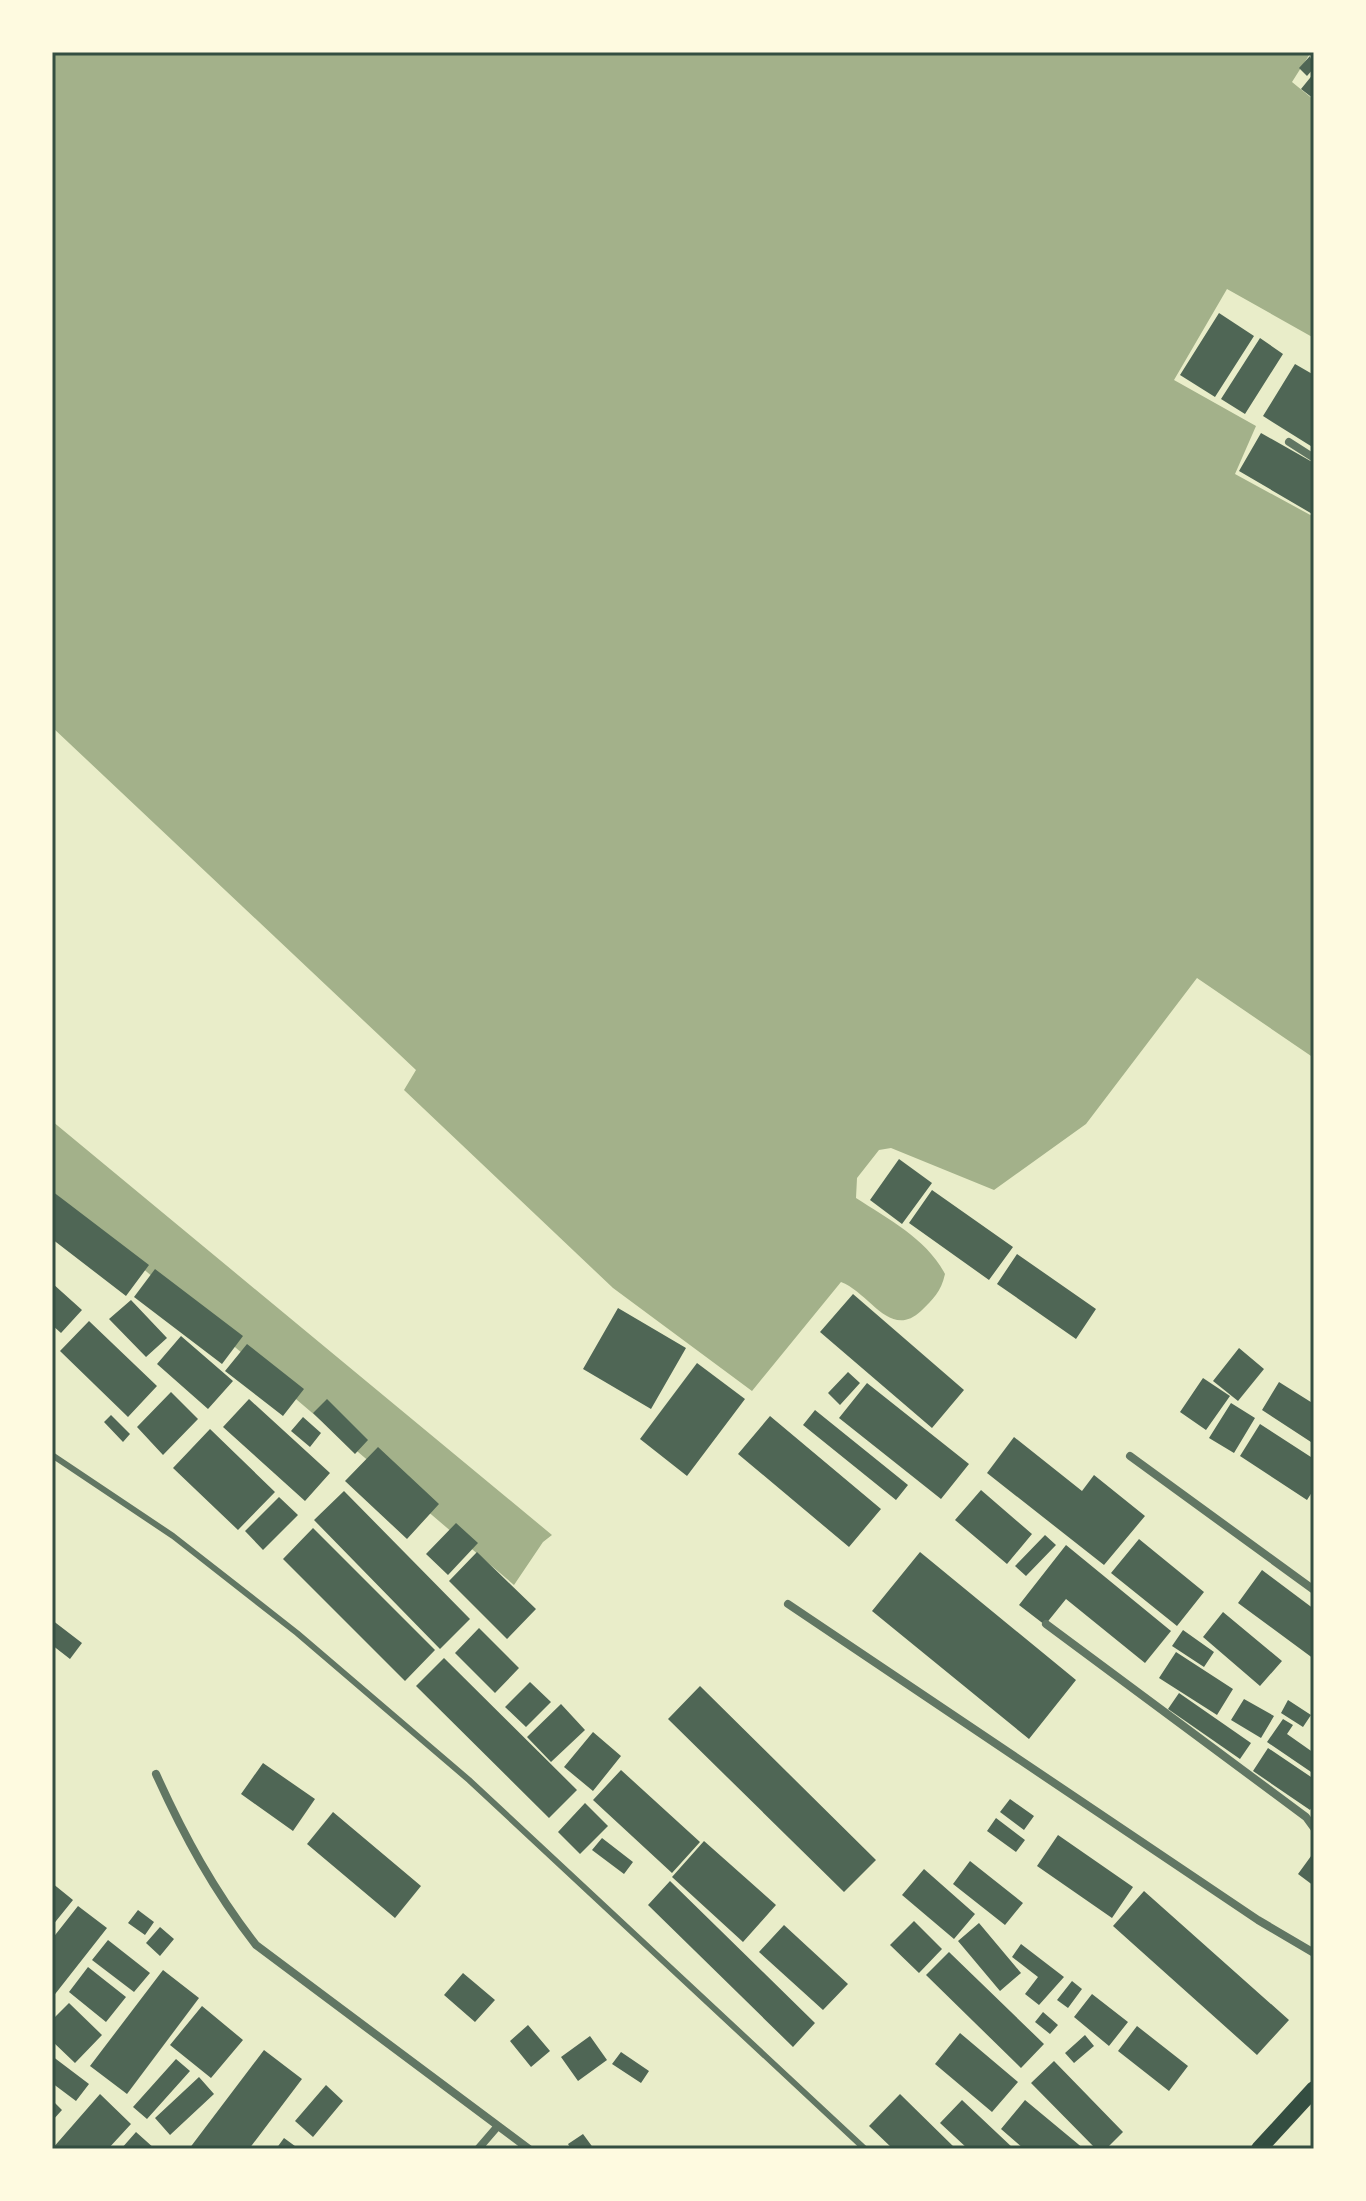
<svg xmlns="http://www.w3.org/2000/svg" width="1366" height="2201" font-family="Montserrat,sans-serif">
  <rect width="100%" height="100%" fill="#e9edc9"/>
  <path fill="#a3b18a" d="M 52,52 L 1311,52 L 1292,82 L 1314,100 L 1314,338 L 1227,289 L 1174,380 L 1256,426 L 1235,474 L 1314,517 L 1314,1058 L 1197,978 L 1086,1124 L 994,1190 L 891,1148 L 879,1150 L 857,1178 L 856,1198 C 888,1219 927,1239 945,1274 C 941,1292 933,1299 921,1311 C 890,1340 870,1293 841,1282 L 752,1391 L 613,1288 L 404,1090 L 416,1070 L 52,727 Z
    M 52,1121 L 552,1535 L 543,1542 L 514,1585 L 52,1191 Z"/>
  <path fill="#4f6655" d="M 1310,56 L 1314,68 L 1307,76 L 1299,68 Z
    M 1314,73 L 1314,99 L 1301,89 Z
    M 1219,313 L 1254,336 L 1215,397 L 1180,375 Z
    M 1260,338 L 1283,354 L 1245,414 L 1221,399 Z
    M 1295,364 L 1314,375 L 1314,448 L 1263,416 Z
    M 1261,433 L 1314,463 L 1314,515 L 1239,471 Z
    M 899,1159 L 932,1183 L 902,1224 L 870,1200 Z
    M 932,1190 L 1013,1247 L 989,1280 L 909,1223 Z
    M 52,1191 L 149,1265 L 126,1296 L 52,1239 Z
    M 1017,1254 L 1096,1309 L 1076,1339 L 997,1284 Z
    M 155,1269 L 243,1336 L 222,1364 L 134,1297 Z
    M 52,1283 L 82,1310 L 61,1333 L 52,1325 Z
    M 853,1294 L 964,1390 L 932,1428 L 820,1332 Z
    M 131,1300 L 167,1338 L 146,1357 L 109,1319 Z
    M 618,1308 L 686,1348 L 651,1409 L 583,1369 Z
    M 89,1321 L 157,1386 L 128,1417 L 60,1351 Z
    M 181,1336 L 233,1381 L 208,1409 L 157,1364 Z
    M 247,1344 L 304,1389 L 283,1416 L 225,1371 Z
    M 1239,1348 L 1264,1369 L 1238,1401 L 1213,1381 Z
    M 697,1363 L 745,1399 L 687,1476 L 640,1439 Z
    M 848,1372 L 860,1383 L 840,1405 L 828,1393 Z
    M 1203,1378 L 1230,1396 L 1206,1430 L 1180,1412 Z
    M 1279,1382 L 1314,1404 L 1314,1444 L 1262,1410 Z
    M 867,1383 L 969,1464 L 941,1499 L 839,1418 Z
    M 171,1392 L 198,1419 L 163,1455 L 137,1427 Z
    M 249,1399 L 330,1473 L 305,1501 L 223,1427 Z
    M 327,1399 L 368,1440 L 355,1454 L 313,1413 Z
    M 1231,1403 L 1255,1418 L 1234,1453 L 1209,1438 Z
    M 815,1410 L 908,1485 L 896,1500 L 803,1425 Z
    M 111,1415 L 130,1434 L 123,1442 L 104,1422 Z
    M 770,1416 L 881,1509 L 849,1547 L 738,1454 Z
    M 303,1417 L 321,1433 L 310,1447 L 291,1431 Z
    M 1260,1424 L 1314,1459 L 1314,1489 L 1307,1500 L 1240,1456 Z
    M 210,1429 L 275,1492 L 238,1530 L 173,1468 Z
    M 1014,1437 L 1082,1491 L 1094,1475 L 1145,1516 L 1104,1565 L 987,1473 Z
    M 378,1447 L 439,1504 L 407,1539 L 345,1481 Z
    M 981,1490 L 1032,1534 L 1007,1564 L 955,1520 Z
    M 344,1491 L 470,1619 L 440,1649 L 314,1520 Z
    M 279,1497 L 298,1515 L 263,1550 L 245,1531 Z
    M 456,1523 L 478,1543 L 448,1575 L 426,1554 Z
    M 313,1528 L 435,1650 L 405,1681 L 283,1559 Z
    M 1045,1535 L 1056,1545 L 1026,1576 L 1015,1566 Z
    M 1139,1539 L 1204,1592 L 1177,1626 L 1111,1573 Z
    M 1066,1545 L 1171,1631 L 1145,1663 L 1066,1599 L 1045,1625 L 1019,1605 Z
    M 477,1552 L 536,1609 L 507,1639 L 449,1581 Z
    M 920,1552 L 1076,1680 L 1029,1739 L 872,1611 Z
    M 1262,1570 L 1314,1609 L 1314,1659 L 1238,1603 Z
    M 1223,1612 L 1282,1661 L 1260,1686 L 1203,1637 Z
    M 52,1620 L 82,1643 L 70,1659 L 52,1645 Z
    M 479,1628 L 519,1668 L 495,1693 L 455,1653 Z
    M 1183,1630 L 1214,1652 L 1204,1667 L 1172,1646 Z
    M 1176,1652 L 1233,1689 L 1217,1715 L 1159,1678 Z
    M 444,1658 L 577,1790 L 549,1818 L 416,1686 Z
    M 530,1682 L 551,1702 L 526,1727 L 505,1707 Z
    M 700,1686 L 876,1860 L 844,1892 L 668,1719 Z
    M 1179,1693 L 1251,1743 L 1240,1759 L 1168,1709 Z
    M 1244,1699 L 1274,1716 L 1261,1738 L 1231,1720 Z
    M 1288,1700 L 1311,1715 L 1303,1727 L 1281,1713 Z
    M 561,1704 L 585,1730 L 551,1762 L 527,1737 Z
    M 1283,1719 L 1293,1725 L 1287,1734 L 1314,1753 L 1314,1774 L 1267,1742 Z
    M 593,1732 L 621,1756 L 593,1791 L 564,1767 Z
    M 1268,1748 L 1314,1779 L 1314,1804 L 1310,1810 L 1253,1771 Z
    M 263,1763 L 315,1799 L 293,1831 L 241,1794 Z
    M 621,1770 L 700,1842 L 672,1873 L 593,1800 Z
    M 1010,1799 L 1034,1816 L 1024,1830 L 1000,1812 Z
    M 585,1803 L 608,1826 L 580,1854 L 558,1832 Z
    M 333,1812 L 421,1886 L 395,1918 L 307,1844 Z
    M 996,1818 L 1025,1840 L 1016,1852 L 987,1831 Z
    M 1058,1835 L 1133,1887 L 1112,1918 L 1037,1866 Z
    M 602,1838 L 633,1862 L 624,1874 L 592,1850 Z
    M 704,1841 L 776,1905 L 743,1942 L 672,1877 Z
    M 1314,1852 L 1314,1886 L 1298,1874 Z
    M 970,1861 L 1023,1903 L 1005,1925 L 953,1884 Z
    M 924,1869 L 975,1914 L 954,1939 L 902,1895 Z
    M 670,1881 L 815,2023 L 793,2047 L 648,1905 Z
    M 52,1883 L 73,1900 L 52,1926 Z
    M 1144,1891 L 1289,2020 L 1257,2055 L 1113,1926 Z
    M 78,1906 L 107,1928 L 52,1998 L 52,1939 Z
    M 138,1910 L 154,1922 L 145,1935 L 128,1923 Z
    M 914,1921 L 942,1949 L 919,1973 L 890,1945 Z
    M 979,1923 L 1021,1973 L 1000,1991 L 958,1941 Z
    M 784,1925 L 848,1984 L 823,2010 L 759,1952 Z
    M 160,1927 L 174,1939 L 160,1956 L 146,1943 Z
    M 108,1940 L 150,1973 L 134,1992 L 92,1960 Z
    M 1021,1944 L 1064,1977 L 1039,2005 L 1025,1994 L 1038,1977 L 1012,1957 Z
    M 949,1952 L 1044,2044 L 1021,2068 L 926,1975 Z
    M 88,1967 L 126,1997 L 106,2022 L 69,1992 Z
    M 163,1970 L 199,1998 L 127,2094 L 90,2066 Z
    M 463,1973 L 495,2000 L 475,2022 L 444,1995 Z
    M 1072,1981 L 1082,1989 L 1068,2008 L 1057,2000 Z
    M 1092,1994 L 1128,2022 L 1109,2046 L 1074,2017 Z
    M 69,2003 L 102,2035 L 75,2063 L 52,2041 L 52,2020 Z
    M 202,2006 L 243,2040 L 211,2078 L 170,2045 Z
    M 1043,2012 L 1058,2025 L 1050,2034 L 1035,2022 Z
    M 528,2025 L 550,2051 L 531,2067 L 510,2041 Z
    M 1137,2026 L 1188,2066 L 1169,2091 L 1118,2051 Z
    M 960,2033 L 1018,2082 L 992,2112 L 935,2064 Z
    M 1085,2035 L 1094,2046 L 1074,2063 L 1065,2053 Z
    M 590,2036 L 607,2060 L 578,2081 L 561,2057 Z
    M 264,2050 L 302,2079 L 249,2149 L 189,2149 Z
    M 621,2052 L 649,2071 L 641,2083 L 612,2064 Z
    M 52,2056 L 89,2084 L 76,2101 L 52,2083 Z
    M 176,2059 L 190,2071 L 147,2119 L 133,2107 Z
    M 1054,2061 L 1123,2132 L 1106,2149 L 1096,2149 L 1031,2083 Z
    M 199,2077 L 214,2094 L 170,2135 L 155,2118 Z
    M 326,2085 L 343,2101 L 313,2137 L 295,2121 Z
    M 100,2094 L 131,2124 L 108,2149 L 52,2149 Z
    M 900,2094 L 956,2149 L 893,2149 L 869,2126 Z
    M 52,2100 L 62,2110 L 52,2121 Z
    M 962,2100 L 1014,2149 L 968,2149 L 940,2123 Z
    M 1025,2100 L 1084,2149 L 1024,2149 L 1001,2129 Z
    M 136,2132 L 155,2149 L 121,2149 Z
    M 583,2134 L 594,2149 L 571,2149 L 568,2144 Z
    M 284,2138 L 299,2149 L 276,2149 Z"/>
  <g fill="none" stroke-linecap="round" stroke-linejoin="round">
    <path stroke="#617663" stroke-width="6" d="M 52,1455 L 173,1536 L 297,1633 L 469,1780 L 865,2149"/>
    <path stroke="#617663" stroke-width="8" d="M 1289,442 L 1314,458
      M 1130,1456 L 1314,1590
      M 788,1604 L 1258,1920 L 1314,1953
      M 1046,1624 L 1306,1817 L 1314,1828
      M 156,1774 C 184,1836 214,1891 256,1945 L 529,2149
      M 478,2149 L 497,2127"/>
    <path stroke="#344e41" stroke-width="16" d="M 1259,2149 L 1314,2089"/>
  </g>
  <rect width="1366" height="2201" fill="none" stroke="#fefae0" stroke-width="108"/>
  <rect x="54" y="54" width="1258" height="2093" fill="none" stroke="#344e41" stroke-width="3"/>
</svg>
